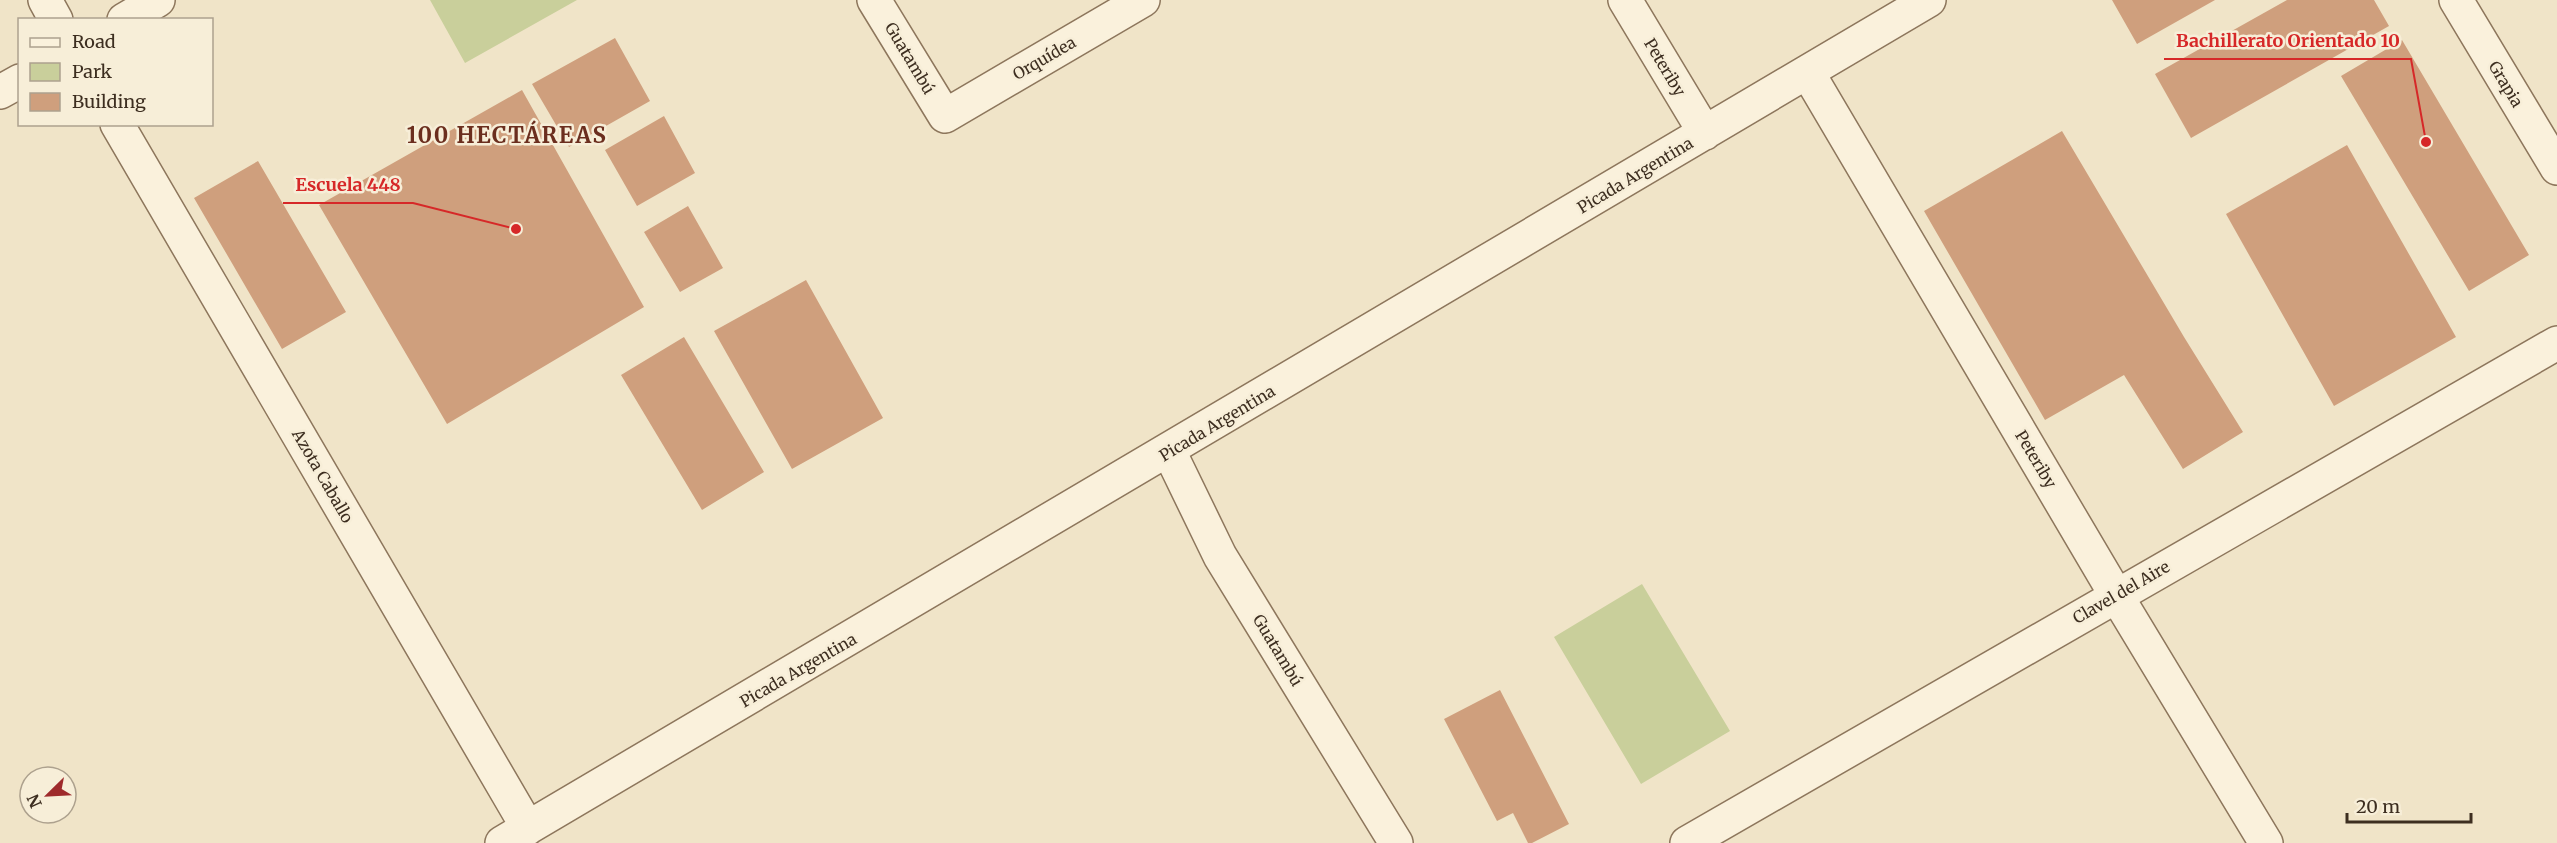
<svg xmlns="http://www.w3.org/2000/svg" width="2557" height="843" font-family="Merriweather,serif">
  <rect width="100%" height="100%" fill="#f0e4c8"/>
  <path fill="#c9cf9b" d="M 430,0 L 577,0 L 465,63 Z
    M 1642,584 L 1730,731 L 1641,784 L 1554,637 Z"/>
  <path fill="#cf9f7d" d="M 2112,0 L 2215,0 L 2137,44 Z
    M 2287,0 L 2374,0 L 2389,26 L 2191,138 L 2155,74 Z
    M 615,38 L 650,101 L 569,147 L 532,84 Z
    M 2402,40 L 2529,255 L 2469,291 L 2341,76 Z
    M 522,90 L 644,307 L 447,424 L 319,205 Z
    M 664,116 L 695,173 L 637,206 L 605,150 Z
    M 2062,131 L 2184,337 L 2243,432 L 2183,469 L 2124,375 L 2045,420 L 1924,211 Z
    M 2347,145 L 2456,337 L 2334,406 L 2226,214 Z
    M 258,161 L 346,312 L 282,349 L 194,198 Z
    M 688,206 L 723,268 L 680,292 L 644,232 Z
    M 806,280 L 883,418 L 792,469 L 714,331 Z
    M 684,337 L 764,472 L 702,510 L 621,375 Z
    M 1500,690 L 1569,824 L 1532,843 L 1528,843 L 1513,813 L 1497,821 L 1444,719 Z"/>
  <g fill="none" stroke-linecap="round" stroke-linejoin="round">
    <g stroke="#8d765c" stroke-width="36">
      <path id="street" d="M 45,0 L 56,20
        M 874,0 L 945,116 L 1143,0
        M 1625,0 L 1705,133
        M 2456,0 L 2557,168
        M 124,20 L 158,0
        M 1808,73 L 2116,595 L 2266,843
        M 0,92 L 20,81
        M 117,124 L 528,828
        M 1169,451 L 1220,556 L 1396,843
        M 502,843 L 1929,0
        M 1687,843 L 2557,343"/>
    </g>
    <use href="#street" stroke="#faf1dc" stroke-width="33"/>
  </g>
  <g text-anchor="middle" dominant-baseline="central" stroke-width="5" stroke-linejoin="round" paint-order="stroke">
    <g font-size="16" fill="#3d2e20" stroke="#f7eed8">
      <text transform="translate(910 58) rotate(59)">Guatambú</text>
      <text transform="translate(1044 58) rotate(-30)">Orquídea</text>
      <text transform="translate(1665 67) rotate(59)">Peteriby</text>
      <text transform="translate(2506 84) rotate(59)">Grapia</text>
      <text transform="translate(1635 175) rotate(-31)">Picada Argentina</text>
      <text transform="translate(1217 423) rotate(-31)">Picada Argentina</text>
      <text transform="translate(2036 459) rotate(59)">Peteriby</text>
      <text transform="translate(323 476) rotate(60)">Azota Caballo</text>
      <text transform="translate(2121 592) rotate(-30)">Clavel del Aire</text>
      <text transform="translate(1278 650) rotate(59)">Guatambú</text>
      <text transform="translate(798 670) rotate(-30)">Picada Argentina</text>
    </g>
    <g font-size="22" font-weight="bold" letter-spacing="1.5" fill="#6b2e1e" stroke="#f7eed8">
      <text x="507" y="135">100 HECTÁREAS</text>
    </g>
  </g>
  <path fill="none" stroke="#d62828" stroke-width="2" d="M2426 142L2411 59H2164M516 229L413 203H283"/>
  <g fill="#d62828" stroke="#f7eed8" stroke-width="2">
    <circle cx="2426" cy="142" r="6"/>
    <circle cx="516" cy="229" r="6"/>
  </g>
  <g font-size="18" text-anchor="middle" font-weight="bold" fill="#d62828" stroke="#f7eed8" stroke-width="5" stroke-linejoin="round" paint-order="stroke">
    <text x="2288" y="47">Bachillerato Orientado 10</text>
    <text x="348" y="191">Escuela 448</text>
  </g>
  <rect x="18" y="18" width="195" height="108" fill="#f7eed8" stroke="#ada18e" stroke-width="1.5"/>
  <rect x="30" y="38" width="30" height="9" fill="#faf1dc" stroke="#ada18e" stroke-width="1.5"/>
  <text x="72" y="48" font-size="18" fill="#3d2e20">Road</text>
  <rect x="30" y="63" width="30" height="18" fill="#c9cf9b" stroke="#ada18e" stroke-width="1.5"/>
  <text x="72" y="78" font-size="18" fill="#3d2e20">Park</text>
  <rect x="30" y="93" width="30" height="18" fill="#cf9f7d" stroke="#ada18e" stroke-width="1.5"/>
  <text x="72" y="108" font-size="18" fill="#3d2e20">Building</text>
  <g transform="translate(48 795) rotate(246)"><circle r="28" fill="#f7eed8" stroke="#ada18e" stroke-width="1.5"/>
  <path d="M0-4.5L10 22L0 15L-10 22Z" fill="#9e2a2b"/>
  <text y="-9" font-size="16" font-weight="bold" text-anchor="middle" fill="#3d2e20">N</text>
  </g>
  <path d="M2347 813v9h124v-9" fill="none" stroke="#3d2e20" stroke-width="3"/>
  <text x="2356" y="813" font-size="18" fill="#3d2e20" stroke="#f7eed8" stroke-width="4.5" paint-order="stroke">20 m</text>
</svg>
